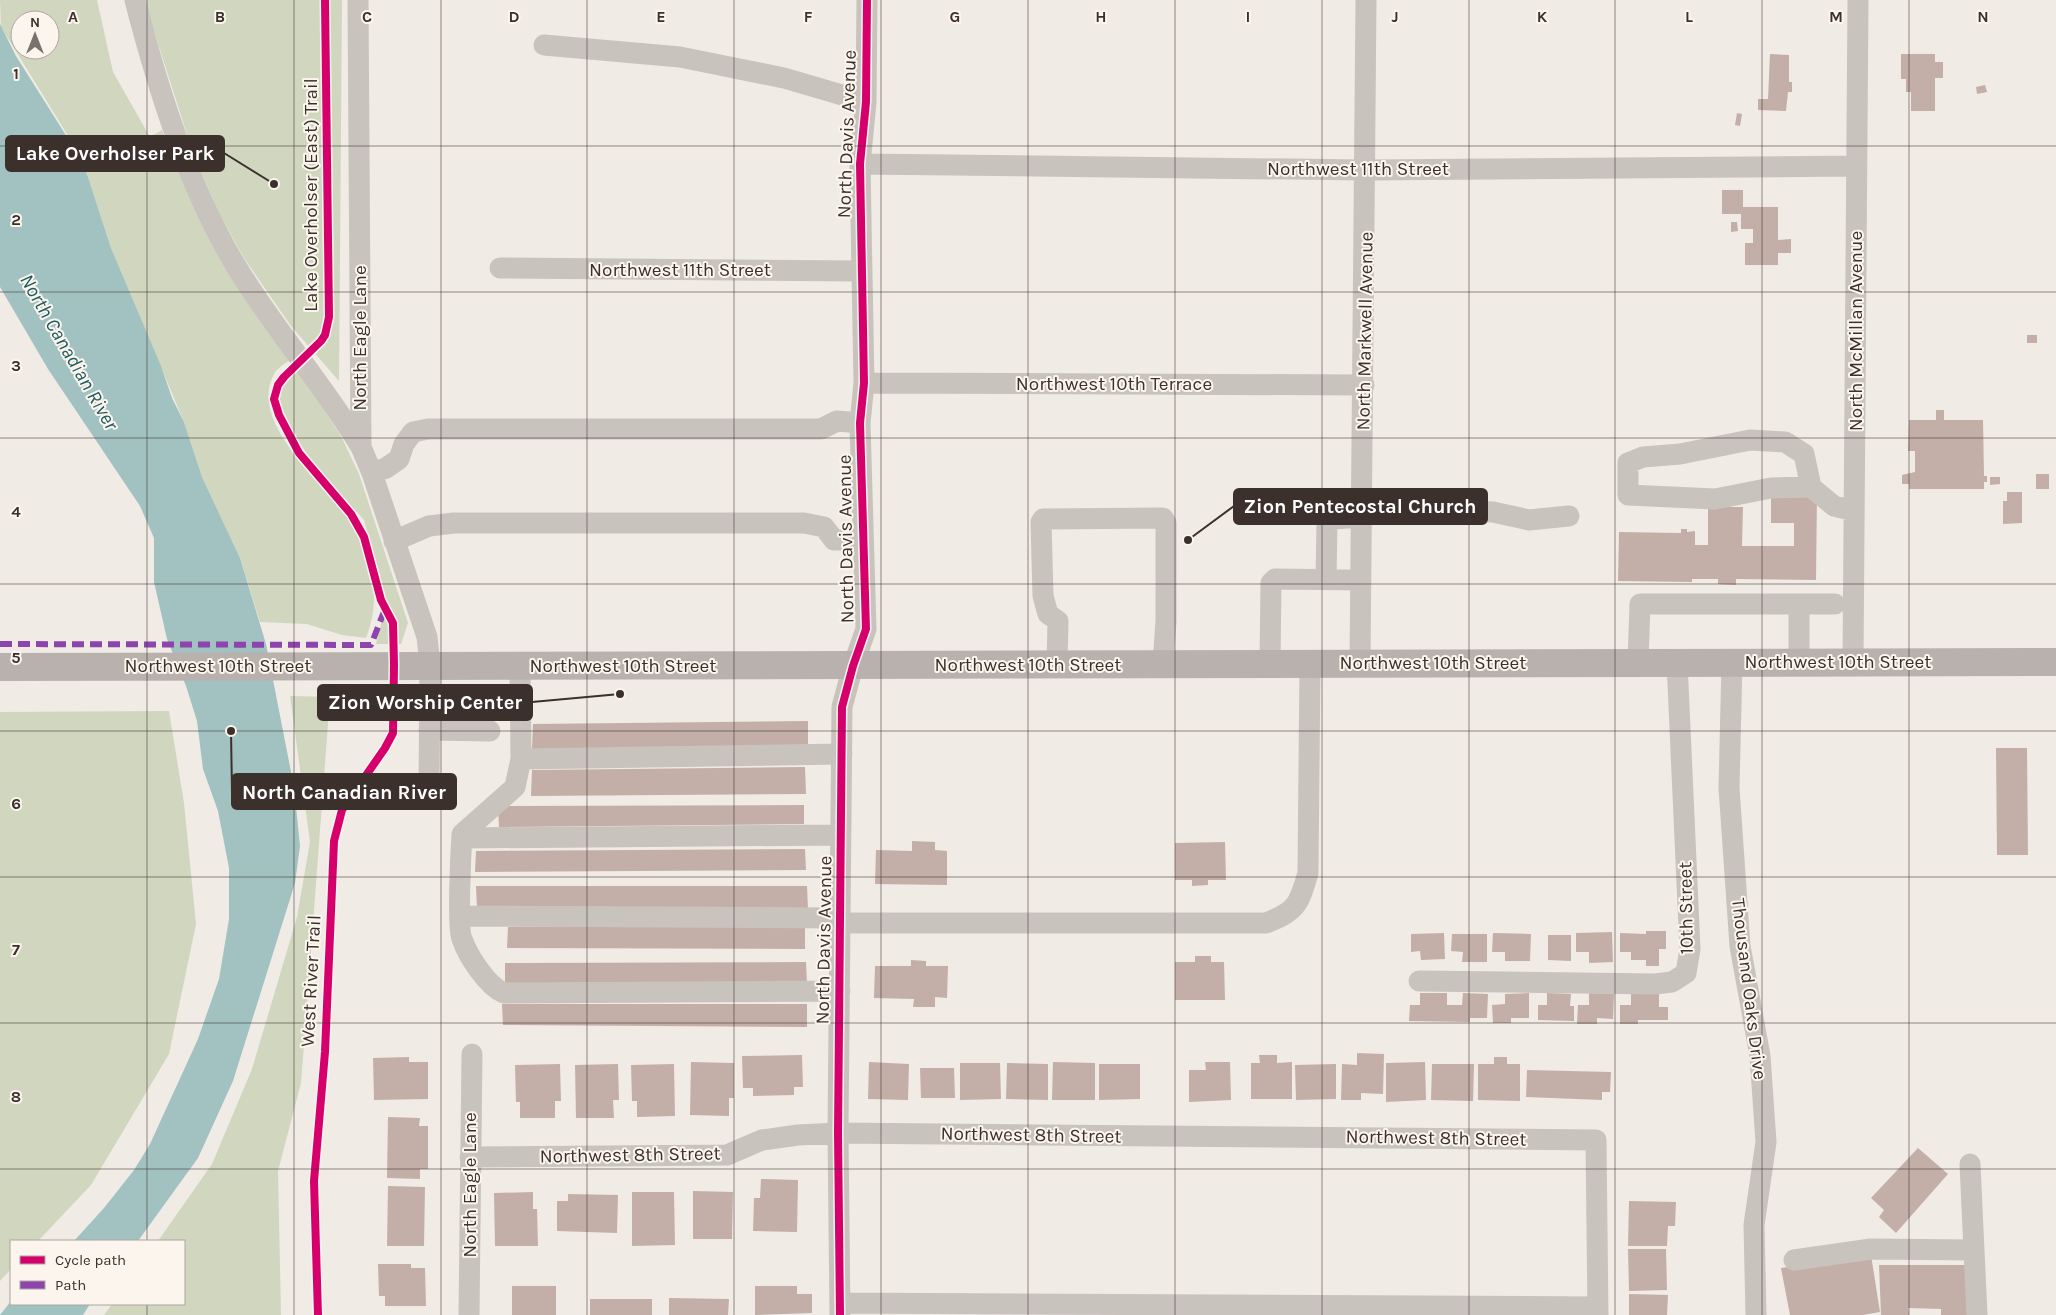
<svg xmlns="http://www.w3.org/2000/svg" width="2056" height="1315" font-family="Karla,sans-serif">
  <rect width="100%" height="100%" fill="#f0ebe5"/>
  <path fill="#d1d6bf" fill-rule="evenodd" d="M 0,0 L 97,0 L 113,72 L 150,137 L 162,130 L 186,189 L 291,359 C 286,363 277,368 274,374 C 247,424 326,485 352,521 C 358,530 375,586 374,597 C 374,611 371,625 366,638 L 342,635 L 307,624 L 260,622 L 240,558 L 202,477 L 184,422 L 111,248 L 88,177 L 70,139 L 1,27 ZM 20,20 L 50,20 L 50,50 L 20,50 Z
    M 144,0 L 342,0 L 339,381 L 291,326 L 244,258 L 220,215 L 193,153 Z
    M 297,368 L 341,436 L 359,474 L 408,623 L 401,644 L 376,644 L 384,613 L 385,596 L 364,520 L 318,469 L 293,434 L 283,410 L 279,397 L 280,389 L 287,377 Z
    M 290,696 L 330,697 L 301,1083 L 278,1171 L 281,1315 L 104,1315 L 112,1304 L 184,1304 L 184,1241 L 158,1241 L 212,1164 L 252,1069 L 297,917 L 310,842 Z
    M 169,711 L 184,803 L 196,924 L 169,1054 L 91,1185 L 38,1241 L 11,1241 L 11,1269 L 0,1281 L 0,712 Z"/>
  <path fill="#a1c2c1" d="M 0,24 L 16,56 L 79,156 L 88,177 L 111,248 L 161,366 L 172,398 L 184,422 L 202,477 L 240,558 L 266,644 L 294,787 L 300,846 L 295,883 L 233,1081 L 198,1158 L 138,1241 L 74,1241 L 104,1208 L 134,1170 L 150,1144 L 198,1039 L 219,979 L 229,919 L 229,868 L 218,811 L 203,769 L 197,721 L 186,686 L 167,639 L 154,582 L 154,538 L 140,506 L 48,369 L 0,287 Z
    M 11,1301 L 11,1304 L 90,1304 L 83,1315 L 0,1315 Z"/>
  <path fill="#c3afa7" d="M 1770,54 L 1789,55 L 1789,82 L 1792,82 L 1792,92 L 1788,92 L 1786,111 L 1758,110 L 1758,99 L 1768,99 Z
    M 1901,54 L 1935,54 L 1935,62 L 1943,62 L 1943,78 L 1935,78 L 1935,111 L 1911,111 L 1911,92 L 1906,92 L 1906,79 L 1901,79 Z
    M 1985,85 L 1987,92 L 1977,94 L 1976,87 Z
    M 1737,113 L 1742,114 L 1740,126 L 1735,125 Z
    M 1722,190 L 1743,190 L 1743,207 L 1778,207 L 1778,240 L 1791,239 L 1791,253 L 1778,253 L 1778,265 L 1745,265 L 1745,243 L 1753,243 L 1753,229 L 1741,229 L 1741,214 L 1722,214 Z
    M 1731,222 L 1737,222 L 1738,231 L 1731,232 Z
    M 2027,335 L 2037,335 L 2037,343 L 2027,343 Z
    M 1936,410 L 1944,410 L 1944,420 L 1983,420 L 1984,476 L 1987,476 L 1987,482 L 1984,482 L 1984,489 L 1909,489 L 1909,484 L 1902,484 L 1902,475 L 1915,472 L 1915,451 L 1908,451 L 1909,420 L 1936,420 Z
    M 2036,474 L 2049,474 L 2049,489 L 2036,489 Z
    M 1990,477 L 2000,477 L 2000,484 L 1990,485 Z
    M 2007,492 L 2022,492 L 2022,523 L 2003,524 L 2003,501 L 2007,501 Z
    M 1817,495 L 1816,580 L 1736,579 L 1736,585 L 1718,584 L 1718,579 L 1692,579 L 1692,582 L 1618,581 L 1619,532 L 1681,533 L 1681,529 L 1687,529 L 1687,532 L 1695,531 L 1695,545 L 1708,545 L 1708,507 L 1743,507 L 1742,546 L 1794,546 L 1794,523 L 1771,523 L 1771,497 Z
    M 808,721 L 808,747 L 532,749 L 533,724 Z
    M 1996,748 L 2027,748 L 2028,855 L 1997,855 Z
    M 805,767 L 806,794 L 531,796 L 532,770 Z
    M 804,805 L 804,824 L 499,827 L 498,806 Z
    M 912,841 L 935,842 L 935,850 L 947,851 L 947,885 L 875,884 L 876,850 L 912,851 Z
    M 1225,842 L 1226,880 L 1208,880 L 1208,885 L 1192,886 L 1192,880 L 1175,880 L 1175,843 Z
    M 805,849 L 806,870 L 475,872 L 476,851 Z
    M 476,886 L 807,886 L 808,909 L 477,909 Z
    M 508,927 L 805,927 L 805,949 L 507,948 Z
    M 1646,931 L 1666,931 L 1666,949 L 1659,949 L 1659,966 L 1646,966 L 1646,960 L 1631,960 L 1631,952 L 1620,952 L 1620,933 L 1646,934 Z
    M 1612,932 L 1613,962 L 1589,963 L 1589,952 L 1576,952 L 1576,933 Z
    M 1444,933 L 1445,959 L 1421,960 L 1420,951 L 1411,952 L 1411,934 Z
    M 1493,933 L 1531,934 L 1530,961 L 1505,961 L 1505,952 L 1492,952 Z
    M 1452,934 L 1487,934 L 1487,962 L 1462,962 L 1463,952 L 1451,951 Z
    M 1548,935 L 1571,935 L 1571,961 L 1548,960 Z
    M 1195,956 L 1211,956 L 1211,962 L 1224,962 L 1225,1000 L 1175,1000 L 1175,962 L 1195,962 Z
    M 911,960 L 926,961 L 926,966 L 948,966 L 947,998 L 935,997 L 935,1007 L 913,1007 L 914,999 L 874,998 L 875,966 L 911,966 Z
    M 806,962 L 807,984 L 505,985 L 505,963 Z
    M 1631,992 L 1659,992 L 1659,1007 L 1668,1007 L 1668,1020 L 1638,1020 L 1638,1024 L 1620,1024 L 1620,1005 L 1631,1005 Z
    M 1420,993 L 1447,993 L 1447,1005 L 1462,1005 L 1463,993 L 1488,994 L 1487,1018 L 1470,1018 L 1470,1022 L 1409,1021 L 1410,1005 L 1420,1005 Z
    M 1529,993 L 1529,1018 L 1511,1018 L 1511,1023 L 1493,1023 L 1492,1005 L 1505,1004 L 1505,994 Z
    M 1547,993 L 1571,994 L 1570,1006 L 1574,1006 L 1574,1021 L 1538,1020 L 1538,1005 L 1547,1005 Z
    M 1589,993 L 1614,994 L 1613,1019 L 1597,1018 L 1597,1024 L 1577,1024 L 1578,1005 L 1589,1005 Z
    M 502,1004 L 807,1004 L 807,1027 L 503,1025 Z
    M 1357,1053 L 1384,1054 L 1383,1094 L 1361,1093 L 1361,1100 L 1341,1100 L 1342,1064 L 1357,1065 Z
    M 802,1055 L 803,1087 L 794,1087 L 794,1095 L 753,1096 L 753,1088 L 743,1088 L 742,1056 Z
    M 1259,1055 L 1277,1055 L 1277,1063 L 1292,1062 L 1292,1099 L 1251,1099 L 1251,1063 L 1260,1063 Z
    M 409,1057 L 409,1062 L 428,1062 L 428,1099 L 374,1100 L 373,1058 Z
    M 1494,1057 L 1507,1057 L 1507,1064 L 1520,1064 L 1520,1101 L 1478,1100 L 1478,1064 L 1494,1064 Z
    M 691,1062 L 734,1063 L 734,1098 L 729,1098 L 729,1116 L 690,1115 Z
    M 869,1062 L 909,1064 L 908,1100 L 868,1099 Z
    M 1053,1062 L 1095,1063 L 1095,1100 L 1052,1100 Z
    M 1205,1062 L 1230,1062 L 1231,1100 L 1189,1102 L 1189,1070 L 1206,1070 Z
    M 1425,1062 L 1426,1100 L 1386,1102 L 1386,1063 Z
    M 960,1063 L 1000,1063 L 1001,1099 L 960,1100 Z
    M 1007,1063 L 1048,1064 L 1048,1100 L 1006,1099 Z
    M 560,1064 L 561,1101 L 555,1101 L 555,1118 L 520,1118 L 520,1102 L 516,1102 L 515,1065 Z
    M 618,1064 L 619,1100 L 613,1100 L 614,1118 L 576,1118 L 575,1065 Z
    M 674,1064 L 675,1116 L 637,1117 L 637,1101 L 632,1101 L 631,1065 Z
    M 1099,1064 L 1140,1064 L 1140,1099 L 1099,1100 Z
    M 1336,1064 L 1336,1099 L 1296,1100 L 1295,1065 Z
    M 1432,1064 L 1474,1064 L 1473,1101 L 1431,1100 Z
    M 920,1068 L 954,1068 L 955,1098 L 921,1098 Z
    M 1527,1070 L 1611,1072 L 1610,1092 L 1602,1092 L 1602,1100 L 1526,1097 Z
    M 388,1117 L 420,1118 L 419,1126 L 428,1126 L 428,1169 L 420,1169 L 420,1179 L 387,1178 Z
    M 1918,1148 L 1948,1174 L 1896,1233 L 1879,1217 L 1884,1210 L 1871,1198 Z
    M 761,1179 L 798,1180 L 797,1232 L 753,1231 L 754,1198 L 760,1198 Z
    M 388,1186 L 425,1187 L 424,1246 L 387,1246 Z
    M 693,1191 L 733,1192 L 732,1239 L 693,1239 Z
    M 533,1192 L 533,1209 L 537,1209 L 538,1246 L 495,1246 L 494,1193 Z
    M 632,1192 L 674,1192 L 675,1245 L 632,1246 Z
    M 568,1194 L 618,1195 L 617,1233 L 557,1231 L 557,1201 L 568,1201 Z
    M 1629,1201 L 1676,1202 L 1675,1226 L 1668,1226 L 1667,1246 L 1628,1246 Z
    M 1628,1249 L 1666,1249 L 1667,1290 L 1629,1291 Z
    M 1871,1255 L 1880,1312 L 1863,1315 L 1790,1315 L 1781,1268 Z
    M 378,1264 L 411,1264 L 411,1268 L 425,1268 L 426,1306 L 385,1306 L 385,1296 L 379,1296 Z
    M 1879,1265 L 1968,1265 L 1968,1315 L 1941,1315 L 1941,1309 L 1908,1308 L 1909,1315 L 1881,1315 Z
    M 512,1286 L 556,1286 L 556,1315 L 512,1315 Z
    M 755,1286 L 797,1286 L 797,1294 L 812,1294 L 812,1313 L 755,1315 Z
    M 1629,1294 L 1668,1295 L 1667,1315 L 1629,1315 Z
    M 669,1298 L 729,1299 L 728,1315 L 669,1315 Z
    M 590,1299 L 652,1299 L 652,1315 L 590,1315 Z"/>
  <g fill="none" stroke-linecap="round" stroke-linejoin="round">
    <path stroke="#c9c3be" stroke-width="21" d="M 135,0 C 158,89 188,186 236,266 C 274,329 323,384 361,447
      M 358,0 L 361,447 L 372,473 L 427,637 L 430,665 L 429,787
      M 544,45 L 680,57 L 784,78 L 866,102
      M 860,164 L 1366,170 L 1857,166
      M 500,268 L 861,271
      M 864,383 L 1364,385
      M 372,473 L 386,468 L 399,459 L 404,444 L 413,432 L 428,429 L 821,429 L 837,421 L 860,423
      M 1811,487 L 1804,454 L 1785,442 L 1750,440 L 1680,454 L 1643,457 L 1628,463 L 1628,495 L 1715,499 L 1771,488 L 1811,487 L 1834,506 L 1854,511
      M 1363,510 L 1409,508 L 1493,512 L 1529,520 L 1569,516
      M 394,541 L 429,526 L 454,523 L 804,523 L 824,527 L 834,540 L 863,540
      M 1326,579 L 1327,522 L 1332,519 L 1362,517
      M 1638,662 L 1640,604 L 1799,604
      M 1732,662 L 1729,788 L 1740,946 L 1760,1056 L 1766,1142 L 1754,1225 L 1756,1315
      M 1799,662 L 1799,604 L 1835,604
      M 1853,662 L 1858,0
      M 1270,663 L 1271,583 L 1275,579 L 1361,580
      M 1360,663 L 1366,0
      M 1057,664 L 1058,621 L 1048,614 L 1043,596 L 1041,522 L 1043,519 L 1163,518 L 1166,523 L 1166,621 L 1163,664
      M 520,665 L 521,759 L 515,787 L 462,834 C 461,850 457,928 462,939 C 468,956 487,986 504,993 L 840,991
      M 429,730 L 490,731
      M 521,759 L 842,754
      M 462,838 L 841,835
      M 461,916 L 841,918
      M 841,923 L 1266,923 C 1297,911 1299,904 1308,873 L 1310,663
      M 1419,981 L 1655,984 L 1672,982 L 1686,973 L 1690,949 L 1677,662
      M 470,1157 L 727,1155 L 762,1140 L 798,1135 L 838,1133 L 1596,1140 L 1598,1315
      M 1970,1164 L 1977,1315
      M 1794,1260 L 1871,1249 L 1973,1250
      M 841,1303 L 1598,1307
      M 469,1315 L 472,1054
      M 840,1315 L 838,1133 L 842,707 L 853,666 L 866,629 L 860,423 L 864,383 L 860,164 L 866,102 L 867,0"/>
    <path stroke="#b8b1ad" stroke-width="28" d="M 0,667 L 2056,662"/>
    <path stroke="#8e44ad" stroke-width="6" stroke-dasharray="12 6" stroke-linecap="butt" d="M 0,644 L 371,645 L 385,609"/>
    <g stroke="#fbf5ee" stroke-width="11">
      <path id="cycleway" d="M 318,1315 L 314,1181 L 325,1052 L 334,841 L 342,810 L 385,748 L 393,733 L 394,665 L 393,623 L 381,600 L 364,537 L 351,514 L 299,453 L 279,415 L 274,399 L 278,385 L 284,377 L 321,341 L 325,335 L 329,317 L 325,0
        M 840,1315 L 838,1133 L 842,707 L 853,666 L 866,629 L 860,423 L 864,383 L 860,164 L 866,102 L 867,0"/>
    </g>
    <use href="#cycleway" stroke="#d6006c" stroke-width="8"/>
  </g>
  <path fill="none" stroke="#3b302b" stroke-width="1" stroke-opacity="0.55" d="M 147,0 L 147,1241M 294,0 L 294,1315M 441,0 L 441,1315M 587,0 L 587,1315M 734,0 L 734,1315M 881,0 L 881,1315M 1028,0 L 1028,1315M 1175,0 L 1175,1315M 1322,0 L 1322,1315M 1469,0 L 1469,1315M 1615,0 L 1615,1315M 1762,0 L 1762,1315M 1909,0 L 1909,1315M 0,146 L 2056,146M 0,292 L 2056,292M 0,438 L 2056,438M 0,584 L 2056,584M 0,731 L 2056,731M 0,877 L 2056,877M 0,1023 L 2056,1023M 0,1169 L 2056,1169M 147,1304 L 147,1315"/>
  <g text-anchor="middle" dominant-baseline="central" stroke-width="4" stroke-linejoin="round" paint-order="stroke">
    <g font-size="19" fill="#3b302b" stroke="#fbf5ee">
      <text transform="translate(847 134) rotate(-88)">North Davis Avenue</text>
      <text x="1358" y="169">Northwest 11th Street</text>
      <text transform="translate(311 195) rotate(-90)">Lake Overholser (East) Trail</text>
      <text x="680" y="270">Northwest 11th Street</text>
      <text transform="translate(1365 331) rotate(-89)">North Markwell Avenue</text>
      <text transform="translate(1856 331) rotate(-90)">North McMillan Avenue</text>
      <text transform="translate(360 338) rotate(-90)">North Eagle Lane</text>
      <text x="1114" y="384">Northwest 10th Terrace</text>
      <text transform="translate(846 539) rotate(-91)">North Davis Avenue</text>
      <text x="1838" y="662">Northwest 10th Street</text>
      <text x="1433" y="663">Northwest 10th Street</text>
      <text x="1028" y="665">Northwest 10th Street</text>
      <text x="218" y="666">Northwest 10th Street</text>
      <text x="623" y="666">Northwest 10th Street</text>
      <text transform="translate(1686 908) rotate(-91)">10th Street</text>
      <text transform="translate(824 940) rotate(-89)">North Davis Avenue</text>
      <text transform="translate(311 981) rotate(-87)">West River Trail</text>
      <text transform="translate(1749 989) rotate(83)">Thousand Oaks Drive</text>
      <text transform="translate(1031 1135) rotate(1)">Northwest 8th Street</text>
      <text transform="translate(1436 1138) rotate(1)">Northwest 8th Street</text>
      <text transform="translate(630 1155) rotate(-1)">Northwest 8th Street</text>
      <text transform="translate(470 1185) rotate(-90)">North Eagle Lane</text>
    </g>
    <g font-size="20" font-style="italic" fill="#1f5a5e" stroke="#fbf5ee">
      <text transform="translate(69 352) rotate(60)">North Canadian River</text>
    </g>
  </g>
  <g font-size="16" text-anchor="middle" font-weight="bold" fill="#3b302b" stroke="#fbf5ee" stroke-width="4" stroke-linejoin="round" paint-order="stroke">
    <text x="73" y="22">A</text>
    <text x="220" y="22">B</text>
    <text x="367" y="22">C</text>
    <text x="514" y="22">D</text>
    <text x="661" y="22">E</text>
    <text x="808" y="22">F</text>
    <text x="955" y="22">G</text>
    <text x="1101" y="22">H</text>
    <text x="1248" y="22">I</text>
    <text x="1395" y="22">J</text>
    <text x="1542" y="22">K</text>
    <text x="1689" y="22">L</text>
    <text x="1836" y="22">M</text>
    <text x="1983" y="22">N</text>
    <text x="16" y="79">1</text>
    <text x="16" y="225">2</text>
    <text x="16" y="371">3</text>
    <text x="16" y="517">4</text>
    <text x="16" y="663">5</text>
    <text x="16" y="809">6</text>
    <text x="16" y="955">7</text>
    <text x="16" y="1102">8</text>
  </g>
  <path fill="none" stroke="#3b302b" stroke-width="2" d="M274 184L224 153M1188 540L1234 506M620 694L532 702M231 731L232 792"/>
  <g fill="#3b302b" stroke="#fbf5ee" stroke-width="2">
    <circle cx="274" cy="184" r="5"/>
    <circle cx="1188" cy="540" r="5"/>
    <circle cx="620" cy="694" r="5"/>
    <circle cx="231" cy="731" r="5"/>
  </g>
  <g fill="#3b302b" stroke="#3b302b" stroke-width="2">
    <rect x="6" y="136" width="218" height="35" rx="5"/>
    <rect x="1234" y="489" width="253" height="35" rx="5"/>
    <rect x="318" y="685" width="214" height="35" rx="5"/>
    <rect x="232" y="774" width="224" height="35" rx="5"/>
  </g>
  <g font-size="20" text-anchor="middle" font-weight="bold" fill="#fff">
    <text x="115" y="160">Lake Overholser Park</text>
    <text x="1360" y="513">Zion Pentecostal Church</text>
    <text x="425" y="709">Zion Worship Center</text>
    <text x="344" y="799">North Canadian River</text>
  </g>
  <rect x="10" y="1240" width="175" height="65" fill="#fbf5ee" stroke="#aea6a0"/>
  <rect x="20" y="1256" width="25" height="8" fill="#d6006c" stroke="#aea6a0"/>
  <text x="55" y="1265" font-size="15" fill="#3b302b">Cycle path</text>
  <rect x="20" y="1281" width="25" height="8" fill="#8e44ad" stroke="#aea6a0"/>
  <text x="55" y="1290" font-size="15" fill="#3b302b">Path</text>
  <g transform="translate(35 35)"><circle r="24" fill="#fbf5ee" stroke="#aea6a0"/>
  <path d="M0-4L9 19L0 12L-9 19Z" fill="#7a716c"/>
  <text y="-8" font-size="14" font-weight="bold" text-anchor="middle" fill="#3b302b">N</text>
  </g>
</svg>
